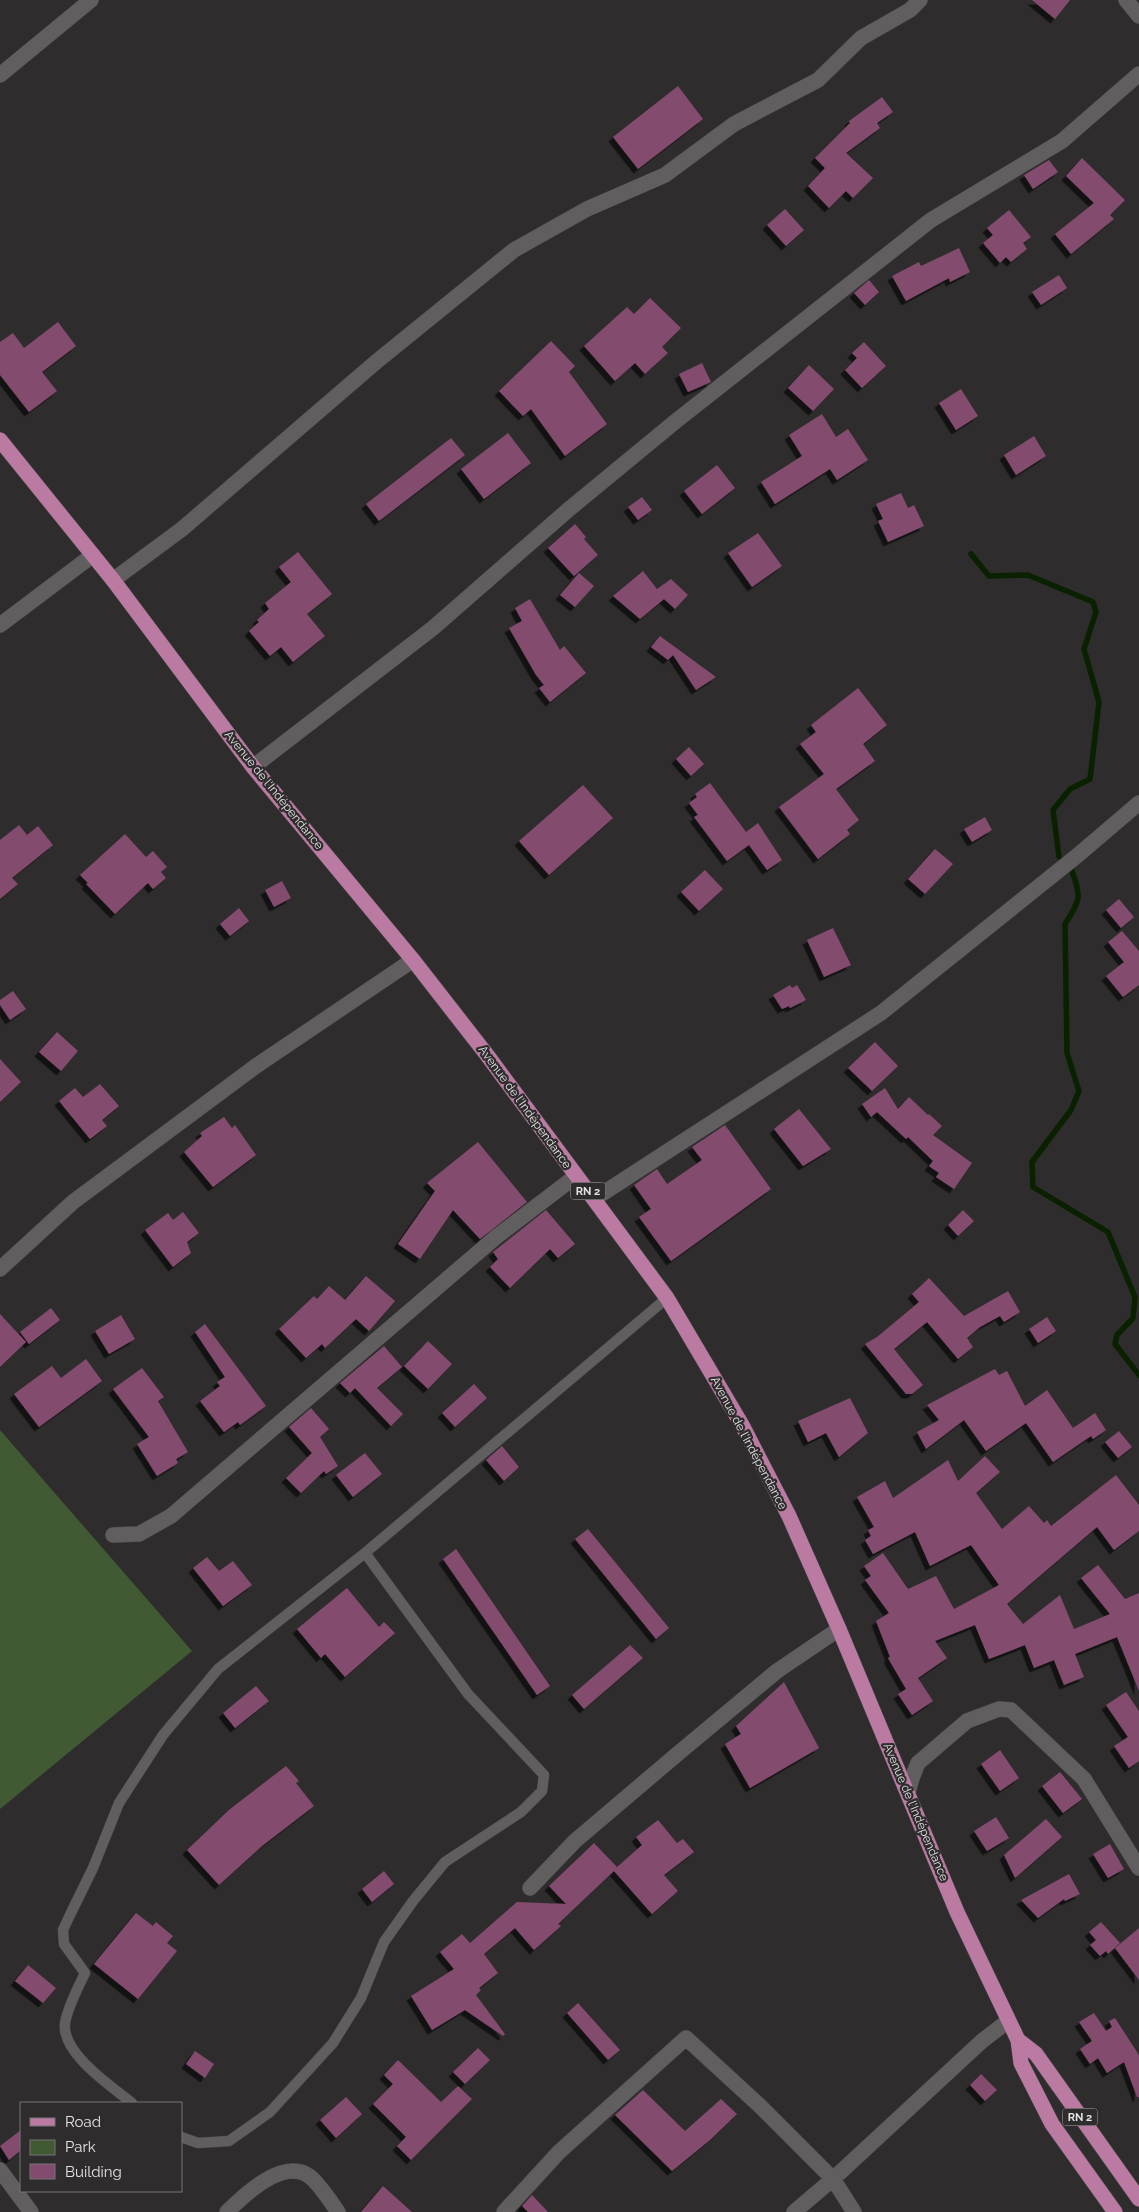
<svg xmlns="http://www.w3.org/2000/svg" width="1139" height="2212" font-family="Raleway,sans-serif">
  <defs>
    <filter id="shadow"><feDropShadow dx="-4.5" dy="4.5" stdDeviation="0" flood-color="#0009"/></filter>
  </defs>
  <rect width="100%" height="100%" fill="#2e2c2d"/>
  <path fill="#415a33" d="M 0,1430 L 192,1651 L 0,1809 Z"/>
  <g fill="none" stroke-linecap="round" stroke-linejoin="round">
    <path stroke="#0a2100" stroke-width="5.5" d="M 971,554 L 989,576 L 1028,575 L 1093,602 L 1096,612 L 1084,649 L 1099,702 L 1090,779 L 1070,789 L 1053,810 L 1059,857
      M 1072,871 C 1082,898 1080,900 1065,924 L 1067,1053 L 1079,1091 L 1071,1110 L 1032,1162 L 1033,1187 L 1108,1232 L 1135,1297 L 1133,1318 L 1117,1335 L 1115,1344 L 1139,1375"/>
  </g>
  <path fill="#834b6d" filter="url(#shadow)" d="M 1032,0 L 1070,0 L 1055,19 Z
    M 678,86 L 703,119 L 638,169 L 613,137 Z
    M 882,97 L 893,112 L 877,123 L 880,128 L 846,153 L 873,178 L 853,198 L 846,191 L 829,208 L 808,186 L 825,168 L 815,158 L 850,123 L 849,121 Z
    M 1082,158 L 1125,200 L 1110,215 L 1114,219 L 1071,254 L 1055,234 L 1094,203 L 1066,176 Z
    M 1049,160 L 1058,172 L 1033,189 L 1024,175 Z
    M 785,209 L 804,230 L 786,246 L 767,225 Z
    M 1009,210 L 1031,237 L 1023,243 L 1027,249 L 1011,262 L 1006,257 L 1000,263 L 983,243 L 993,235 L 987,228 Z
    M 959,248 L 970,272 L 950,282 L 949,278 L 906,301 L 892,276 L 919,262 L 921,266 Z
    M 1059,275 L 1067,288 L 1041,305 L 1032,292 Z
    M 869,280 L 879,292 L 865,305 L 854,293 Z
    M 650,298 L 681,328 L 662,347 L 668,353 L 645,374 L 635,363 L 615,381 L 584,346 L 627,307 L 634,314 Z
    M 58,322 L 76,346 L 42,372 L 57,391 L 29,412 L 0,375 L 0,342 L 13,333 L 24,348 Z
    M 551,341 L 575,366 L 569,372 L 607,424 L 565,456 L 531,409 L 523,416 L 499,391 Z
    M 864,342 L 886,366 L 862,388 L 845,370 L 857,358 L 852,353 Z
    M 702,363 L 711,382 L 688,392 L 679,374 Z
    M 809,365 L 834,389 L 813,411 L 788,388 Z
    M 961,389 L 978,416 L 956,430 L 939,403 Z
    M 822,414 L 836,437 L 848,429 L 868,460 L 837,480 L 830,469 L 775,504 L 761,482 L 802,456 L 789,435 Z
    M 508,433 L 531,463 L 484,499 L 461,469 Z
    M 1034,436 L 1046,456 L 1016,475 L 1004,455 Z
    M 451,438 L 465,455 L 379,521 L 366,504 Z
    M 717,465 L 735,488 L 702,514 L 684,491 Z
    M 901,493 L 908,508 L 914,505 L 924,526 L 888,542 L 878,521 L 883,519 L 876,504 Z
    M 642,497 L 652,510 L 638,520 L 628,507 Z
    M 575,524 L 586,537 L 584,539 L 598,555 L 574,576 L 548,548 Z
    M 758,533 L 782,566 L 752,587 L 728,553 Z
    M 298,552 L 332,594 L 307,614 L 325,636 L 293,662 L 281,647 L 270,656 L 249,631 L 259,622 L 257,620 L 269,609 L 265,603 L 291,582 L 279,567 Z
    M 643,571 L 657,589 L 671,579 L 688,595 L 675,609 L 664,599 L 640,619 L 613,596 Z
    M 579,573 L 594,586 L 575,607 L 560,595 Z
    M 530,599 L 560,650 L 564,646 L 586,673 L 550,702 L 539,688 L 544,685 L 536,675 L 509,628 L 522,621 L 515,608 Z
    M 660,636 L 664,639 L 716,677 L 696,690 L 673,655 L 668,660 L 651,647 Z
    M 858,688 L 887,725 L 863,744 L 875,761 L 836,789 L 859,820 L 847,830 L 850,834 L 818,859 L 779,807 L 824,774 L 800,744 L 816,732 L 811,725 Z
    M 689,747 L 704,764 L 691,776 L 676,759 Z
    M 710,783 L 746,832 L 758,823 L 782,860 L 767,870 L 749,845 L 727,861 L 694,817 L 698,815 L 689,803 L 697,797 L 695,794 Z
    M 583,785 L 613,818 L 549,875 L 519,841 Z
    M 985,817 L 992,830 L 972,842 L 964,829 Z
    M 19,825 L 27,835 L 38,826 L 53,845 L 12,878 L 18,884 L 0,899 L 0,840 Z
    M 125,834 L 146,857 L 153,851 L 167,867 L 161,872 L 166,878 L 153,889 L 148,883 L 115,914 L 86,884 L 88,883 L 80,875 Z
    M 935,849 L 953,864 L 925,894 L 908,879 Z
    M 705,870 L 723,889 L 699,911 L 681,892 Z
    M 282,881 L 291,898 L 274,907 L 265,890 Z
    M 1119,899 L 1134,917 L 1121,928 L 1106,910 Z
    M 239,908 L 249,921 L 230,936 L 220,924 Z
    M 833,928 L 851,965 L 824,977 L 807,940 Z
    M 1122,931 L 1139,951 L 1139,985 L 1123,997 L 1106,976 L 1124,962 L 1108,942 Z
    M 790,985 L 792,988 L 797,985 L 806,1000 L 790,1008 L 789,1006 L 782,1009 L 773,995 Z
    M 13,991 L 26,1009 L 10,1020 L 0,1005 L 0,1000 Z
    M 57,1032 L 78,1051 L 61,1071 L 39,1052 Z
    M 875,1042 L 898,1066 L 872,1091 L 848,1068 Z
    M 0,1059 L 21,1082 L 0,1102 Z
    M 100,1084 L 119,1106 L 102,1120 L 107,1126 L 90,1139 L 59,1101 L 75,1088 L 83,1097 Z
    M 885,1088 L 898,1109 L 909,1097 L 928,1115 L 929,1114 L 942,1126 L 933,1135 L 972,1163 L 954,1189 L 936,1177 L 939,1173 L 929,1166 L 933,1161 L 908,1137 L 906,1139 L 877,1112 L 871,1117 L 862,1104 Z
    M 799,1109 L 831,1149 L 803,1166 L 774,1129 Z
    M 224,1117 L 232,1128 L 235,1125 L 256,1155 L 213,1187 L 184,1152 L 202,1136 L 200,1133 Z
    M 725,1125 L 771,1189 L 671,1261 L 639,1217 L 651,1209 L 634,1185 L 657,1169 L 667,1184 L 702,1160 L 692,1147 Z
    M 478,1142 L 527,1202 L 480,1239 L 453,1210 L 420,1259 L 398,1244 L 435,1191 L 427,1183 Z
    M 546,1210 L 575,1244 L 558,1258 L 550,1249 L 510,1288 L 490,1267 L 498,1259 L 493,1252 Z
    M 963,1210 L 974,1221 L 958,1236 L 948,1225 Z
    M 183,1212 L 199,1233 L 187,1242 L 191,1253 L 173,1267 L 145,1230 L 168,1213 L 173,1220 Z
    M 366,1276 L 395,1301 L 369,1331 L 356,1319 L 325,1348 L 322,1344 L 306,1358 L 279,1329 L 314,1296 L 317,1299 L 329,1286 L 345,1300 Z
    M 929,1278 L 964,1316 L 1008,1291 L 1020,1312 L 1004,1322 L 1000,1316 L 980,1327 L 967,1338 L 973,1347 L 958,1359 L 927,1322 L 894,1349 L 923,1385 L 912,1394 L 906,1394 L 865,1344 L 877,1337 L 919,1302 L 912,1294 Z
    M 51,1308 L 60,1320 L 29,1344 L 20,1332 Z
    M 0,1314 L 26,1342 L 0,1367 Z
    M 121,1315 L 135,1339 L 109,1354 L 95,1331 Z
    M 1047,1317 L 1056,1331 L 1038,1343 L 1029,1329 Z
    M 205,1324 L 266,1406 L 240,1425 L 238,1422 L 224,1432 L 200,1401 L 220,1386 L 217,1382 L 225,1377 L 195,1332 Z
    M 428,1341 L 452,1364 L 428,1389 L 404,1366 Z
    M 384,1346 L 402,1367 L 377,1388 L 403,1414 L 391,1426 L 355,1388 L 350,1393 L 340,1383 Z
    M 86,1359 L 102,1381 L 39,1427 L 14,1394 L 52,1366 L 61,1378 Z
    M 142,1368 L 164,1397 L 158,1401 L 188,1452 L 176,1459 L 178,1463 L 157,1476 L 137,1444 L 149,1437 L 113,1389 Z
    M 995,1369 L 999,1375 L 1007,1371 L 1025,1406 L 1047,1390 L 1073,1428 L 1095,1413 L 1106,1430 L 1093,1439 L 1091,1436 L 1053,1462 L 1026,1423 L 986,1451 L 964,1420 L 926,1449 L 917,1432 L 939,1420 L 927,1405 Z
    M 474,1384 L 487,1398 L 455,1427 L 442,1413 Z
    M 850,1398 L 868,1433 L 839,1457 L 826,1433 L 808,1442 L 798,1421 Z
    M 311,1408 L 329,1429 L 320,1437 L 338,1466 L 326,1474 L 324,1471 L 301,1493 L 286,1478 L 312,1453 L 289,1427 Z
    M 1119,1431 L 1132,1447 L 1118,1458 L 1105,1442 Z
    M 502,1446 L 519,1467 L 504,1481 L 486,1460 Z
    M 365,1453 L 382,1474 L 353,1497 L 336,1475 Z
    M 985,1456 L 1000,1472 L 976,1493 L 1002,1529 L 1029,1506 L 1044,1523 L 1047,1520 L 1051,1526 L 1116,1475 L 1139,1505 L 1139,1531 L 1114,1550 L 1097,1527 L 1007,1604 L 1023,1624 L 1060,1595 L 1074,1629 L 1110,1614 L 1081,1578 L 1098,1565 L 1125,1599 L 1139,1593 L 1139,1691 L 1117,1637 L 1075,1654 L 1084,1677 L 1064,1685 L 1054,1660 L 1034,1668 L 1025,1645 L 989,1659 L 975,1625 L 935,1641 L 947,1658 L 918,1678 L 933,1701 L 912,1715 L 898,1694 L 906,1689 L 888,1658 L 890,1657 L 876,1621 L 889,1613 L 865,1580 L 871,1576 L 864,1566 L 883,1553 L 908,1589 L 936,1576 L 954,1609 L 999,1585 L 971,1545 L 930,1566 L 915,1532 L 873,1554 L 865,1540 L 871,1536 L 868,1530 L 874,1527 L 857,1497 L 885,1481 L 893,1498 L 948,1460 L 958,1481 Z
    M 588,1529 L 669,1628 L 656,1639 L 575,1539 Z
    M 456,1549 L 550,1686 L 537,1695 L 443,1559 Z
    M 207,1557 L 219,1571 L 233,1561 L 252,1585 L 223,1606 L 193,1568 Z
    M 347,1588 L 379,1627 L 384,1622 L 395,1633 L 345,1677 L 325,1654 L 321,1658 L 297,1629 Z
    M 630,1645 L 643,1658 L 584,1709 L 572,1695 Z
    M 784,1682 L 819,1748 L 750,1788 L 725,1744 L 741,1734 L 736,1726 Z
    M 256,1686 L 269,1701 L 235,1728 L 223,1713 Z
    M 1126,1692 L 1139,1711 L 1139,1761 L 1129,1768 L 1114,1746 L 1128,1737 L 1106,1705 Z
    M 1000,1750 L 1019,1778 L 1000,1791 L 981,1764 Z
    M 286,1766 L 299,1781 L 296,1783 L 314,1806 L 262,1846 L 219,1885 L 187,1850 L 230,1809 Z
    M 1060,1772 L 1082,1799 L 1063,1813 L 1042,1786 Z
    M 996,1817 L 1009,1838 L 987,1851 L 974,1831 Z
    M 1046,1819 L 1062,1837 L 1015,1878 L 1004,1855 Z
    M 658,1820 L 677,1843 L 683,1839 L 694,1852 L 664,1875 L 678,1891 L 652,1914 L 614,1871 L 558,1924 L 561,1926 L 534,1950 L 515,1928 L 484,1954 L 498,1973 L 479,1988 L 481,1990 L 476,1995 L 505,2034 L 503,2036 L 465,2010 L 432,2030 L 411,1996 L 454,1969 L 440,1952 L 462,1934 L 470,1943 L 517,1902 L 566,1904 L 549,1886 L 594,1843 L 617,1867 L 642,1845 L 636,1837 Z
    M 1110,1844 L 1124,1869 L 1108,1878 L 1093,1854 Z
    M 384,1871 L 394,1884 L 372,1902 L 362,1889 Z
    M 1069,1874 L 1080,1894 L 1065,1901 L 1064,1899 L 1038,1918 L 1021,1900 Z
    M 136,1913 L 153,1926 L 156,1922 L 173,1936 L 167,1943 L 177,1951 L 138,1999 L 94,1964 Z
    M 1101,1922 L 1120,1943 L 1108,1954 L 1106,1951 L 1100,1956 L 1090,1945 L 1096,1940 L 1089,1932 Z
    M 1139,1928 L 1139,1980 L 1115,1948 Z
    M 28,1965 L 56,1988 L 43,2003 L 15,1981 Z
    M 578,2003 L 620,2050 L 608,2060 L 567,2013 Z
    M 1094,2013 L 1106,2031 L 1112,2027 L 1109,2021 L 1115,2018 L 1139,2055 L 1139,2097 L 1137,2097 L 1124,2062 L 1107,2073 L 1098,2058 L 1090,2064 L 1080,2049 L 1092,2041 L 1079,2022 Z
    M 478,2048 L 490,2060 L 465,2084 L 453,2072 Z
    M 195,2051 L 214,2064 L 205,2078 L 186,2064 Z
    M 398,2060 L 441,2102 L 458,2086 L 472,2099 L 411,2160 L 397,2146 L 406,2137 L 373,2104 L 393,2084 L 384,2075 Z
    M 981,2074 L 997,2090 L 985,2101 L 970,2085 Z
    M 643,2090 L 685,2131 L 721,2099 L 737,2114 L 710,2140 L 672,2171 L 615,2115 Z
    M 346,2097 L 362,2114 L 336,2138 L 320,2120 Z
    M 21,2130 L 21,2150 L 9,2160 L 0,2146 Z
    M 383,2186 L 412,2212 L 361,2212 Z
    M 532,2195 L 534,2197 L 548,2212 L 528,2212 L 522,2206 Z"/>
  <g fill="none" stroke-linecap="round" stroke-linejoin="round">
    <g stroke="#4b4a4b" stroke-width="11">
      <path id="lane" d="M 132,2103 C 111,2086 61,2053 65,2023 C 68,2006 78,1988 85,1973 L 64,1944 L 63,1930 L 69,1917 L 93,1868 L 119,1803 L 163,1735 L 218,1669 L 365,1553 L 667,1298
        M 181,2137 L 198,2143 L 229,2141 L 270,2112 L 333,2043 L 361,1998 L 384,1942 L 413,1901 L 445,1862 L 521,1812 L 542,1791 L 544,1775 L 468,1694 L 365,1553"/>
    </g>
    <g stroke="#4b4a4b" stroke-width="16">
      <path id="street" d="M 1126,0 L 1139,16
        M 113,580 L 182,529 L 376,362 L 514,250 L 587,209 L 665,175 L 734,124 L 818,80 L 861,38 L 910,10 L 920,0
        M 0,625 L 93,555
        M 253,767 L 433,628 L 568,510 L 676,421 L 931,220 L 1062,141 L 1139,74
        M 594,1199 L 881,1013 L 1078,855 L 1139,803
        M 0,1269 L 73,1202 L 256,1066 L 413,960
        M 113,1535 L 139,1534 L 171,1516 L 496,1237 L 576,1176
        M 908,1793 L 912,1778 L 918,1763 L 967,1721 L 999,1709 L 1011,1710 L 1084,1779 L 1139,1868
        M 530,1888 L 575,1841 L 675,1756 L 777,1671 L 839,1629
        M 0,2170 L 31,2212
        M 227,2212 C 244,2195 283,2158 309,2176 C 318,2182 331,2202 338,2212
        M 504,2212 L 559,2152 L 686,2038 L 760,2106 L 833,2179 L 854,2212
        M 794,2212 L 833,2179 L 982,2041 L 1008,2021"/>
    </g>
    <g stroke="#4b4a4b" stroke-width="16">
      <path id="secondary" d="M 0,75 L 91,0"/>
    </g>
    <g stroke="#4b4a4b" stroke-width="16">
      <path id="primary" d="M 0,440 L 113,580 L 253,767 L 413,960 L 487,1055 L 667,1298 L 742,1425 L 789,1516 L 839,1629 L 957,1912 L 1018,2040 L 1021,2063 L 1052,2124 L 1115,2212
        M 1018,2040 L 1036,2054 L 1139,2199"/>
    </g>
    <use href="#lane" stroke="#615e60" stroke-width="10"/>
    <use href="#street" stroke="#615e60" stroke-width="15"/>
    <use href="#secondary" stroke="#615e60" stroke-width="15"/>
    <use href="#primary" stroke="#bb7aa2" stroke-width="15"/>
  </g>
  <g text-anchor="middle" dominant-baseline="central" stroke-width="4.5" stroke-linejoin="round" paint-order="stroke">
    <g fill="#2e2c2d" stroke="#adabac" stroke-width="1">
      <rect x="570.5" y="1182.5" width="35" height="17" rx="4"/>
      <rect x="1062.5" y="2108.5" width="35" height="17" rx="4"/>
    </g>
    <g font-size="11" font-weight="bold" fill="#e3e2e3">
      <text x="588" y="1191">RN 2</text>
      <text x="1080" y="2117">RN 2</text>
    </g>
    <g font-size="12" fill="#e3e2e3" stroke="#2e2c2d">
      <text transform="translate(274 790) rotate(51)">Avenue de l'Indépendance</text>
      <text transform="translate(525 1107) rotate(54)">Avenue de l'Indépendance</text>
      <text transform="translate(749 1443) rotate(62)">Avenue de l'Indépendance</text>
      <text transform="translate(916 1812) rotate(67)">Avenue de l'Indépendance</text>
    </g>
  </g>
  <rect x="20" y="2102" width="162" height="90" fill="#2e2c2d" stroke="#767576"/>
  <rect x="30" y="2118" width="25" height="8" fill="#bb7aa2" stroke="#767576"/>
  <text x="65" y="2127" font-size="15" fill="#e3e2e3">Road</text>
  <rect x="30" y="2140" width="25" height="15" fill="#415a33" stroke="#767576"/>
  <text x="65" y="2152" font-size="15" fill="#e3e2e3">Park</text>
  <rect x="30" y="2164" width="25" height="15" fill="#834b6d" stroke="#767576"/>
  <text x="65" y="2177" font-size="15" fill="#e3e2e3">Building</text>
</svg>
